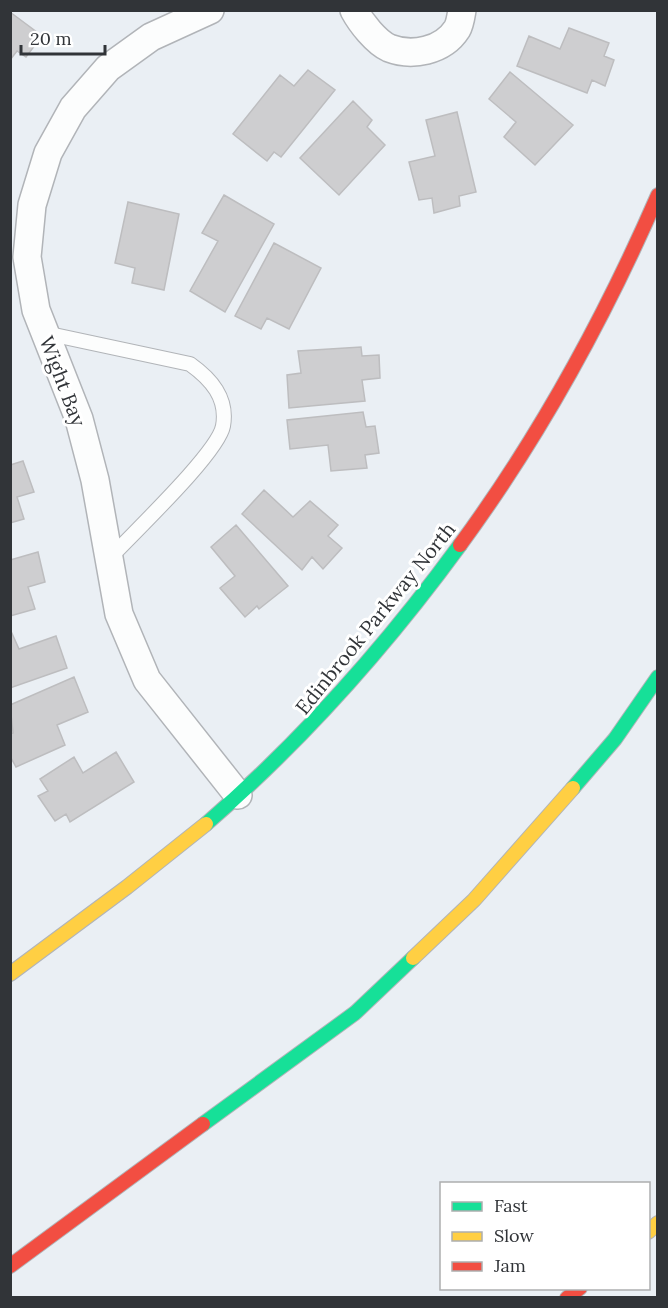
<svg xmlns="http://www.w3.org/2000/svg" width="668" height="1308" font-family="Lora,serif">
  <rect width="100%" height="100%" fill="#eaeff4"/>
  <path fill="#ceced0" stroke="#bdbdbf" stroke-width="1.5" d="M 10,12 L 42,36 L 26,57 L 17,51 L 10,60 Z
    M 569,28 L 609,43 L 604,56 L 614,60 L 605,86 L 592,80 L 587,93 L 517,66 L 529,36 L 560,49 Z
    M 308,70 L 335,90 L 281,157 L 274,152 L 267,161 L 233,134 L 280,75 L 294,86 Z
    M 510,72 L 573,125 L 535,165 L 504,137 L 516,122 L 489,99 Z
    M 353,101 L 372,120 L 367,127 L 385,145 L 339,195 L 300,158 Z
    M 457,112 L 476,192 L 459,196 L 460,206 L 434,213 L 432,198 L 419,200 L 409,162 L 435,156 L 426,120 Z
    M 224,195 L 274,224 L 225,312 L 190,291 L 218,241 L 202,233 Z
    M 128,202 L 179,214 L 164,290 L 132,283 L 135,268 L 115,263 Z
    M 274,243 L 321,268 L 289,329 L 267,318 L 261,329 L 235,316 Z
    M 361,347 L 362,356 L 379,355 L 380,378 L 362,380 L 365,401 L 289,408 L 287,375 L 301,373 L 298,351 Z
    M 363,412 L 366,427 L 375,426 L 379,453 L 365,455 L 367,468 L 331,471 L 328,445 L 290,449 L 287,420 Z
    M 23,461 L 34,492 L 17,497 L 24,519 L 10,523 L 10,465 Z
    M 264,490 L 293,517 L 310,501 L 338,525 L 328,536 L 342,548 L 323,569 L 312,557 L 302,570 L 242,514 Z
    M 236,525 L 288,586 L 259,609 L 257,606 L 245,617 L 220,588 L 235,576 L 211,547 Z
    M 38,552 L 45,582 L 28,587 L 35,609 L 10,616 L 10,560 Z
    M 10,629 L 19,649 L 56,636 L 67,668 L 10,688 Z
    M 74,677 L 88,712 L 57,725 L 65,745 L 16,767 L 10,756 L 10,734 L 13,733 L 10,705 Z
    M 116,752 L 134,782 L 70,822 L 66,814 L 55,821 L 38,796 L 48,791 L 40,779 L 74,757 L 83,773 Z"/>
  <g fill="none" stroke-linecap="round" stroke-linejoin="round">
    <g stroke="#b1b4b8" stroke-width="16">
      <path id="lane" d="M 45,333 L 190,364 C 211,379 228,398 223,426 C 218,453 132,534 109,559"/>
    </g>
    <g stroke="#b1b4b8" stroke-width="30">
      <path id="street" d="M 210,10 L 151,37 L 108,68 L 73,108 L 48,153 L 32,205 L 27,257 L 36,310 L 79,419 L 95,480 L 119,614 L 147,680 L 238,795
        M 354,10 C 361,23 376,42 389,48 C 412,57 443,51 457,29 C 460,24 461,16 462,10"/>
    </g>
    <g stroke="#b1b4b8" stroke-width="16">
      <path id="fast" d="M 573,788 L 615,739 L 658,677
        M 206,824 C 303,740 384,649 460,545
        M 203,1124 L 355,1013 L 413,958"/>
    </g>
    <g stroke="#b1b4b8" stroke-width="16">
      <path id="slow" d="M 413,958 L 474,900 L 573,788
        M 10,974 L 127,887 L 206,824
        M 648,1232 L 658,1223"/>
    </g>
    <g stroke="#b1b4b8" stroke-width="16">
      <path id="jam" d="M 460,545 C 540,436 604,319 658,195
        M 10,1266 L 203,1124
        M 567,1298 L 580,1288"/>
    </g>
    <use href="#lane" stroke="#fcfdfd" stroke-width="14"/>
    <use href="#street" stroke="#fcfdfd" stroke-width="27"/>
    <use href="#fast" stroke="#16e098" stroke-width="14"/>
    <use href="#slow" stroke="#ffcf43" stroke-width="14"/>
    <use href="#jam" stroke="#f24e42" stroke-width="14"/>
  </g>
  <g text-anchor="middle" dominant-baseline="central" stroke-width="6" stroke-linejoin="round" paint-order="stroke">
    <g font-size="20" fill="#313438" stroke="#fff">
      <text transform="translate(63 381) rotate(69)">Wight Bay</text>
      <text transform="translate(375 618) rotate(-51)">Edinbrook Parkway North</text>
    </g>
  </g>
  <rect width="668" height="1308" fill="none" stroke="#313438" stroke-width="24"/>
  <rect x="440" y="1182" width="210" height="108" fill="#ffffff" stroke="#adaeaf" stroke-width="1.5"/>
  <rect x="452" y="1202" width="30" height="9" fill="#16e098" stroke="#adaeaf" stroke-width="1.5"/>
  <text x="494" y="1212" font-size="18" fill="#313438">Fast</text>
  <rect x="452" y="1232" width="30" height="9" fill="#ffcf43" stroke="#adaeaf" stroke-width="1.5"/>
  <text x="494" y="1242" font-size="18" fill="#313438">Slow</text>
  <rect x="452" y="1262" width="30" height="9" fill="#f24e42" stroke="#adaeaf" stroke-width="1.5"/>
  <text x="494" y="1272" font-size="18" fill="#313438">Jam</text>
  <path d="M21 45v9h84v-9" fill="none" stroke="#313438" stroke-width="3"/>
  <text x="30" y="45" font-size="18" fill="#313438" stroke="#ffffff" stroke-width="4.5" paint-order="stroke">20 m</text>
</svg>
